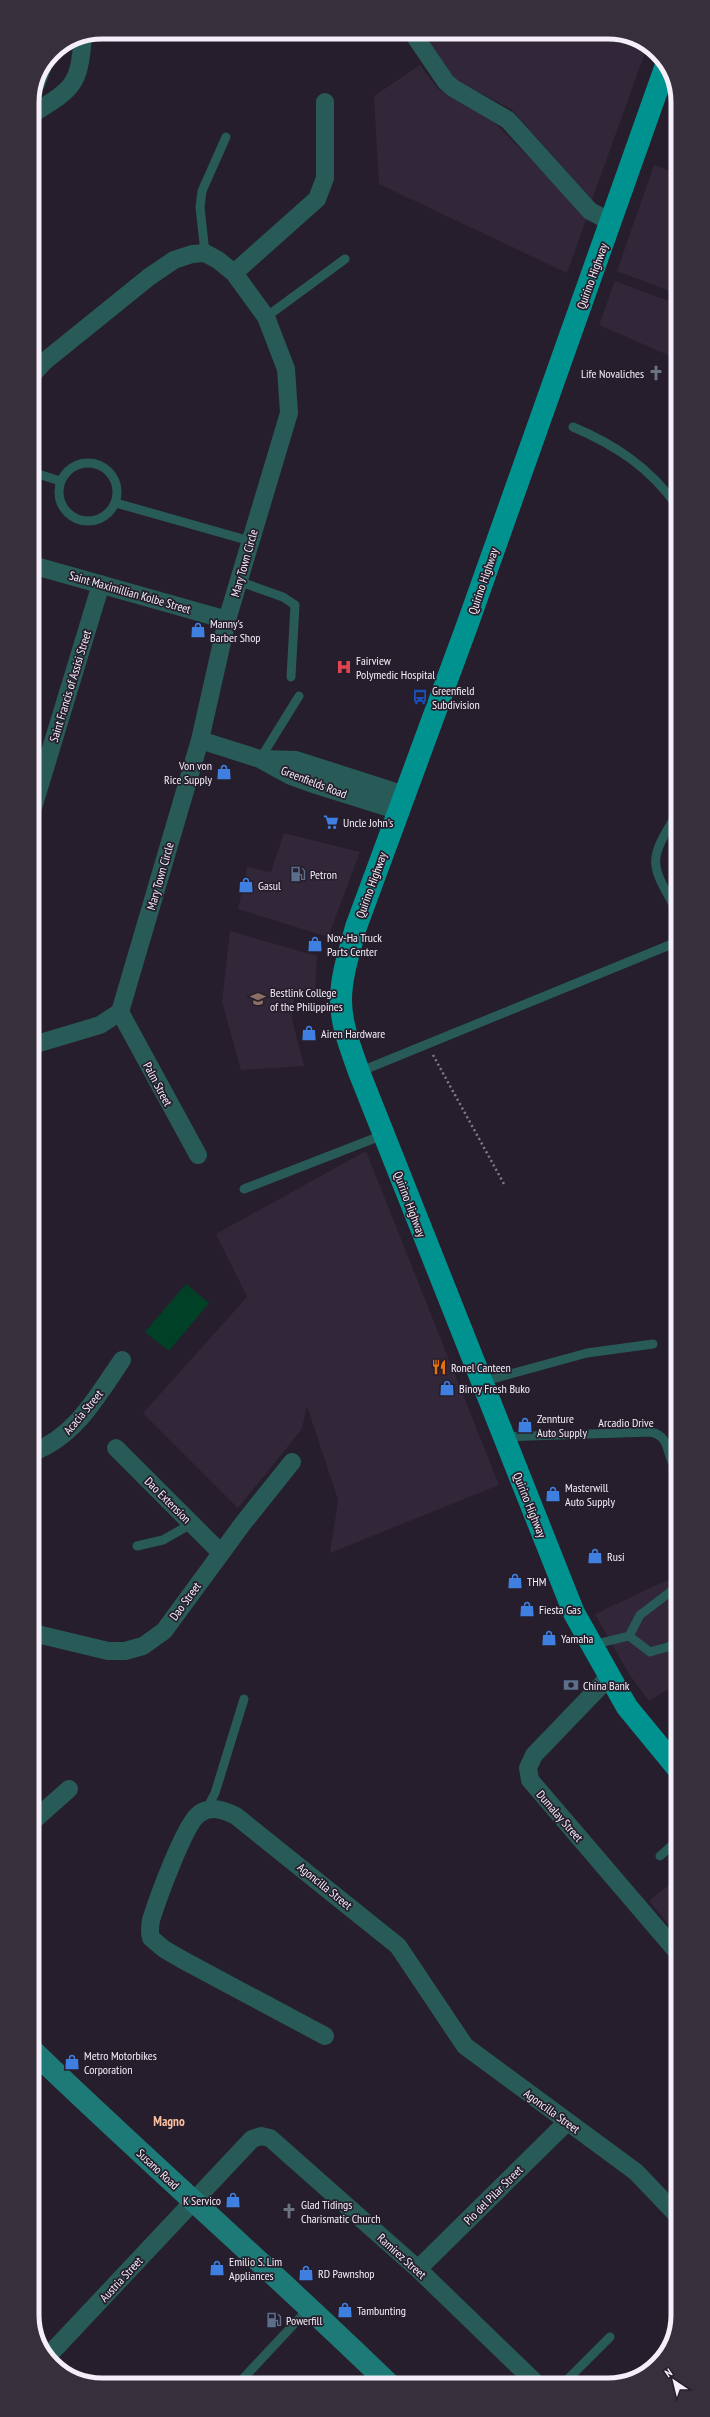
<svg xmlns="http://www.w3.org/2000/svg" width="710" height="2417" font-family="'PT Sans Narrow',sans-serif">
  <rect width="100%" height="100%" fill="#261e2c"/>
  <path fill="#322639" d="M 418,32 L 613,32 L 647,47 L 592,200 L 511,109 L 446,75 Z
    M 420,65 L 438,89 L 494,122 L 587,217 L 567,273 L 379,184 L 374,96 Z
    M 654,165 L 677,173 L 677,294 L 617,271 Z
    M 615,281 L 677,304 L 677,359 L 599,325 Z
    M 284,833 L 360,852 L 328,937 L 238,909 L 247,867 L 271,872 Z
    M 230,931 L 317,956 L 315,996 L 294,996 L 292,1019 L 304,1066 L 241,1070 L 222,1002 Z
    M 366,1151 L 499,1485 L 330,1553 L 338,1500 L 307,1406 L 302,1429 L 238,1508 L 143,1413 L 247,1297 L 216,1234 Z
    M 678,1575 L 678,1683 L 649,1701 L 629,1674 L 595,1614 Z
    M 678,1877 L 678,1936 L 649,1901 Z"/>
  <path fill="#004027" d="M 186,1284 L 209,1303 L 169,1351 L 145,1332 Z"/>
  <g fill="none" stroke-linecap="round" stroke-linejoin="round">
    <path stroke="#827b87" stroke-width="2.5" stroke-dasharray="2 3" stroke-linecap="butt" d="M 433,1055 L 504,1184"/>
    <path stroke="#285a58" stroke-width="9" d="M 205,253 L 200,207 L 202,191 L 226,137
      M 266,317 L 345,259
      M 573,427 C 616,445 650,468 677,506
      M59 492a29 29 0 1 1 58 0a29 29 0 1 1-58 0Z
      M 32,472 L 60,481
      M 116,503 L 250,541
      M 238,581 L 283,597 L 295,605 L 291,677
      M 260,759 L 299,696
      M 677,814 C 647,862 650,863 677,911
      M 359,1072 L 677,942
      M 244,1189 L 383,1135
      M 481,1382 L 587,1353 L 653,1344
      M 504,1437 L 651,1432 C 672,1437 665,1456 677,1470
      M 137,1546 L 163,1540 L 191,1524
      M 629,1636 L 640,1615 L 678,1586
      M 592,1645 L 629,1636 L 650,1652 L 678,1644
      M 206,1810 L 215,1793 L 244,1699
      M 660,1856 L 678,1840
      M 563,2384 L 610,2337
      M 237,2385 L 309,2308"/>
    <path stroke="#285a58" stroke-width="18" d="M 412,32 L 446,82 L 453,88 L 508,120 L 590,211 L 611,222
      M 36,84 L 42,68
      M 32,114 C 74,88 79,86 83,36
      M 234,273 L 317,199 L 325,178 L 325,102
      M 32,375 L 45,361 L 149,277 L 174,260 L 192,254 L 205,253 L 218,260 L 234,273 L 266,317 L 286,369 L 289,413 L 227,620 L 200,740 L 120,1012 L 100,1025 L 33,1045
      M 32,565 L 227,620
      M 200,740 L 260,759 L 291,776 L 316,785 L 399,811
      M 263,759 L 296,760 L 405,795
      M 32,811 L 101,584
      M 120,1012 L 198,1155
      M 116,1448 L 221,1553
      M 33,1452 C 75,1437 98,1395 122,1360
      M 33,1633 L 108,1651 L 125,1651 L 143,1646 L 164,1631 L 244,1522 L 292,1462
      M 609,1677 L 534,1755 L 528,1768 L 530,1780 L 678,1953
      M 33,1821 L 69,1789
      M 325,2036 L 181,1959 L 164,1949 L 151,1938 C 149,1932 150,1926 151,1920 C 157,1901 185,1823 199,1814 C 211,1805 224,1810 236,1816 L 398,1946 L 465,2046 L 636,2172 L 678,2216
      M 418,2269 L 567,2122
      M 49,2355 L 252,2139 L 261,2136 L 270,2138 L 418,2269 L 537,2384"/>
    <path stroke="#1e7a77" stroke-width="22" d="M 33,2051 C 150,2164 273,2271 389,2384"/>
    <path stroke="#00928f" stroke-width="22" d="M 665,68 L 468,623 L 356,927 C 350,950 341,975 341,1000 C 341,1025 351,1049 359,1072 L 574,1613 L 627,1707 L 678,1769"/>
  </g>
  <defs>
    <g id="church-bare" transform="scale(1.2)"><path d="M-1.2-6h2.4v3.5h3.3v2.4h-3.3V6h-2.4V-.1h-3.3v-2.4h3.3Z" fill="#6b7280" stroke="#261e2c" stroke-width="2.5" paint-order="stroke"/></g>
    <g id="shop-bare" transform="scale(1.2)"><path d="M-5-2.5h2.3a2.7 3.5 0 0 1 5.4 0H5L5.5 6h-11ZM-1.5-2.5h3a1.5 2.3 0 0 0-3 0Z" fill="#3f7fe0" stroke="#261e2c" stroke-width="2.5" paint-order="stroke"/></g>
    <g id="hospital-bare" transform="scale(1.2)"><path d="M-5-5h3v3.5h4V-5h3V5h-3V1.5h-4V5h-3Z" fill="#e0444e" stroke="#261e2c" stroke-width="2.5" paint-order="stroke"/></g>
    <g id="bus-bare" transform="scale(1.2)"><path d="M-5-6H5V4H4V6H2V4H-2V6H-4V4H-5ZM-3.5-4V0h7V-4ZM-3.5 1.2v1.5H-2V1.2ZM2 1.2v1.5H3.5V1.2Z" fill="#1a4fb4" stroke="#261e2c" stroke-width="2.5" paint-order="stroke"/></g>
    <g id="supermarket-bare" transform="scale(1.2)"><path d="M-6-5.5h2.5l.6 2H6L4.5 2H-2.5L-4.4-4H-6ZM-1.5 3.2a1.3 1.3 0 1 0 .1 0ZM3 3.2a1.3 1.3 0 1 0 .1 0Z" fill="#3f7fe0" stroke="#261e2c" stroke-width="2.5" paint-order="stroke"/></g>
    <g id="fuel-bare" transform="scale(1.2)"><path d="M-5.5-6h7V0h2V4h1.3V-2.5L3-4.5l.8-.8L6-3V5H2.5V1h-1V6h-7ZM-4.2-4.7v3.2H.2V-4.7Z" fill="#5c6f8a" stroke="#261e2c" stroke-width="2.5" paint-order="stroke"/></g>
    <g id="university-bare" transform="scale(1.2)"><path d="M0-5L7-2L0 1L-7-2ZM-4 1L0 2.5L4 1V4Q0 6-4 4Z" fill="#8d6e63" stroke="#261e2c" stroke-width="2.5" paint-order="stroke"/></g>
    <g id="restaurant-bare" transform="scale(1.2)"><path d="M-5-6h1v4h1v-4h1v4h1v-4h1v5L-1.5 .5V6h-2V.5L-5-1ZM5-6V6H3V1.5H1.5Q1.5-4 5-6Z" fill="#e8710a" stroke="#261e2c" stroke-width="2.5" paint-order="stroke"/></g>
    <g id="bank-bare" transform="scale(1.2)"><path d="M-6-4H6V4H-6ZM0-2.3a2.3 2.3 0 1 0 0 4.6a2.3 2.3 0 1 0 0-4.6Z" fill="#5c6f8a" stroke="#261e2c" stroke-width="2.5" paint-order="stroke"/></g>
  </defs>
  <g fill-rule="evenodd">
    <use href="#church-bare" x="656" y="373"/>
    <use href="#shop-bare" x="198" y="630"/>
    <use href="#hospital-bare" x="344" y="667"/>
    <use href="#bus-bare" x="420" y="697"/>
    <use href="#shop-bare" x="224" y="772"/>
    <use href="#supermarket-bare" x="331" y="822"/>
    <use href="#fuel-bare" x="298" y="874"/>
    <use href="#shop-bare" x="246" y="885"/>
    <use href="#shop-bare" x="315" y="944"/>
    <use href="#university-bare" x="258" y="999"/>
    <use href="#shop-bare" x="309" y="1033"/>
    <use href="#restaurant-bare" x="439" y="1367"/>
    <use href="#shop-bare" x="447" y="1388"/>
    <use href="#shop-bare" x="525" y="1425"/>
    <use href="#shop-bare" x="553" y="1494"/>
    <use href="#shop-bare" x="595" y="1556"/>
    <use href="#shop-bare" x="515" y="1581"/>
    <use href="#shop-bare" x="527" y="1609"/>
    <use href="#shop-bare" x="549" y="1638"/>
    <use href="#bank-bare" x="571" y="1685"/>
    <use href="#shop-bare" x="72" y="2062"/>
    <use href="#shop-bare" x="233" y="2200"/>
    <use href="#church-bare" x="289" y="2211"/>
    <use href="#shop-bare" x="217" y="2268"/>
    <use href="#shop-bare" x="306" y="2273"/>
    <use href="#shop-bare" x="345" y="2310"/>
    <use href="#fuel-bare" x="274" y="2320"/>
  </g>
  <g text-anchor="middle" dominant-baseline="central" stroke-width="3.5" stroke-linejoin="round" paint-order="stroke">
    <g font-size="12" fill="#f5eff9" stroke="#261e2c">
      <text transform="translate(592 276) rotate(-70)">Quirino Highway</text>
      <text transform="translate(244 563) rotate(-74)">Mary Town Circle</text>
      <text transform="translate(483 581) rotate(-71)">Quirino Highway</text>
      <text transform="translate(130 592) rotate(16)">Saint Maximillian Kolbe Street</text>
      <text transform="translate(70 686) rotate(-73)">Saint Francis of Assisi Street</text>
      <text transform="translate(314 782) rotate(21)">Greenfields Road</text>
      <text transform="translate(160 876) rotate(-74)">Mary Town Circle</text>
      <text transform="translate(371 885) rotate(-70)">Quirino Highway</text>
      <text transform="translate(158 1084) rotate(62)">Palm Street</text>
      <text transform="translate(410 1204) rotate(69)">Quirino Highway</text>
      <text transform="translate(83 1412) rotate(-50)">Acacia Street</text>
      <text x="626" y="1422">Arcadio Drive</text>
      <text transform="translate(168 1500) rotate(45)">Dao Extension</text>
      <text transform="translate(530 1505) rotate(68)">Quirino Highway</text>
      <text transform="translate(185 1601) rotate(-54)">Dao Street</text>
      <text transform="translate(560 1816) rotate(49)">Dumalay Street</text>
      <text transform="translate(325 1886) rotate(39)">Agoncilla Street</text>
      <text transform="translate(552 2111) rotate(36)">Agoncilla Street</text>
      <text transform="translate(158 2169) rotate(43)">Susano Road</text>
      <text transform="translate(493 2195) rotate(-45)">Pio del Pilar Street</text>
      <text transform="translate(402 2256) rotate(42)">Ramirez Street</text>
      <text transform="translate(121 2279) rotate(-47)">Austria Street</text>
    </g>
    <g font-size="12" fill="#f5eff9" stroke="#261e2c" text-anchor="start">
      <text x="644" y="373" text-anchor="end">Life Novaliches</text>
      <text x="210" y="623">Manny's<tspan x="210" dy="14">Barber Shop</tspan></text>
      <text x="356" y="660">Fairview<tspan x="356" dy="14">Polymedic Hospital</tspan></text>
      <text x="432" y="690">Greenfield<tspan x="432" dy="14">Subdivision</tspan></text>
      <text x="212" y="765" text-anchor="end">Von von<tspan x="212" dy="14">Rice Supply</tspan></text>
      <text x="343" y="822">Uncle John's</text>
      <text x="310" y="874">Petron</text>
      <text x="258" y="885">Gasul</text>
      <text x="327" y="937">Nov-Ha Truck<tspan x="327" dy="14">Parts Center</tspan></text>
      <text x="270" y="992">Bestlink College<tspan x="270" dy="14">of the Philippines</tspan></text>
      <text x="321" y="1033">Airen Hardware</text>
      <text x="451" y="1367">Ronel Canteen</text>
      <text x="459" y="1388">Binoy Fresh Buko</text>
      <text x="537" y="1418">Zennture<tspan x="537" dy="14">Auto Supply</tspan></text>
      <text x="565" y="1487">Masterwill<tspan x="565" dy="14">Auto Supply</tspan></text>
      <text x="607" y="1556">Rusi</text>
      <text x="527" y="1581">THM</text>
      <text x="539" y="1609">Fiesta Gas</text>
      <text x="561" y="1638">Yamaha</text>
      <text x="583" y="1685">China Bank</text>
      <text x="84" y="2055">Metro Motorbikes<tspan x="84" dy="14">Corporation</tspan></text>
      <text x="221" y="2200" text-anchor="end">K Servico</text>
      <text x="301" y="2204">Glad Tidings<tspan x="301" dy="14">Charismatic Church</tspan></text>
      <text x="229" y="2261">Emilio S. Lim<tspan x="229" dy="14">Appliances</tspan></text>
      <text x="318" y="2273">RD Pawnshop</text>
      <text x="357" y="2310">Tambunting</text>
      <text x="286" y="2320">Powerfill</text>
    </g>
    <g font-size="13" font-weight="bold" fill="#fbc0a1" stroke="#261e2c">
      <text x="169" y="2121">Magno</text>
    </g>
  </g>
  <path d="M0 0H710V2417H0ZM102 39H608A63 63 0 0 1 671 102V2315A63 63 0 0 1 608 2378H102A63 63 0 0 1 39 2315V102A63 63 0 0 1 102 39Z" fill="#372f3c" fill-rule="evenodd"/>
  <path fill="none" stroke="#f5eff9" stroke-width="5" d="M102 39H608A63 63 0 0 1 671 102V2315A63 63 0 0 1 608 2378H102A63 63 0 0 1 39 2315V102A63 63 0 0 1 102 39Z"/>
  <g transform="translate(674 2381) rotate(325)" stroke="#261e2c" stroke-width="3" paint-order="stroke">
  <path d="M0-3L7 15L0 10L-7 15Z" fill="#f5eff9"/>
  <text y="-6" font-size="11" font-weight="bold" text-anchor="middle" fill="#f5eff9">N</text>
  </g>
</svg>
